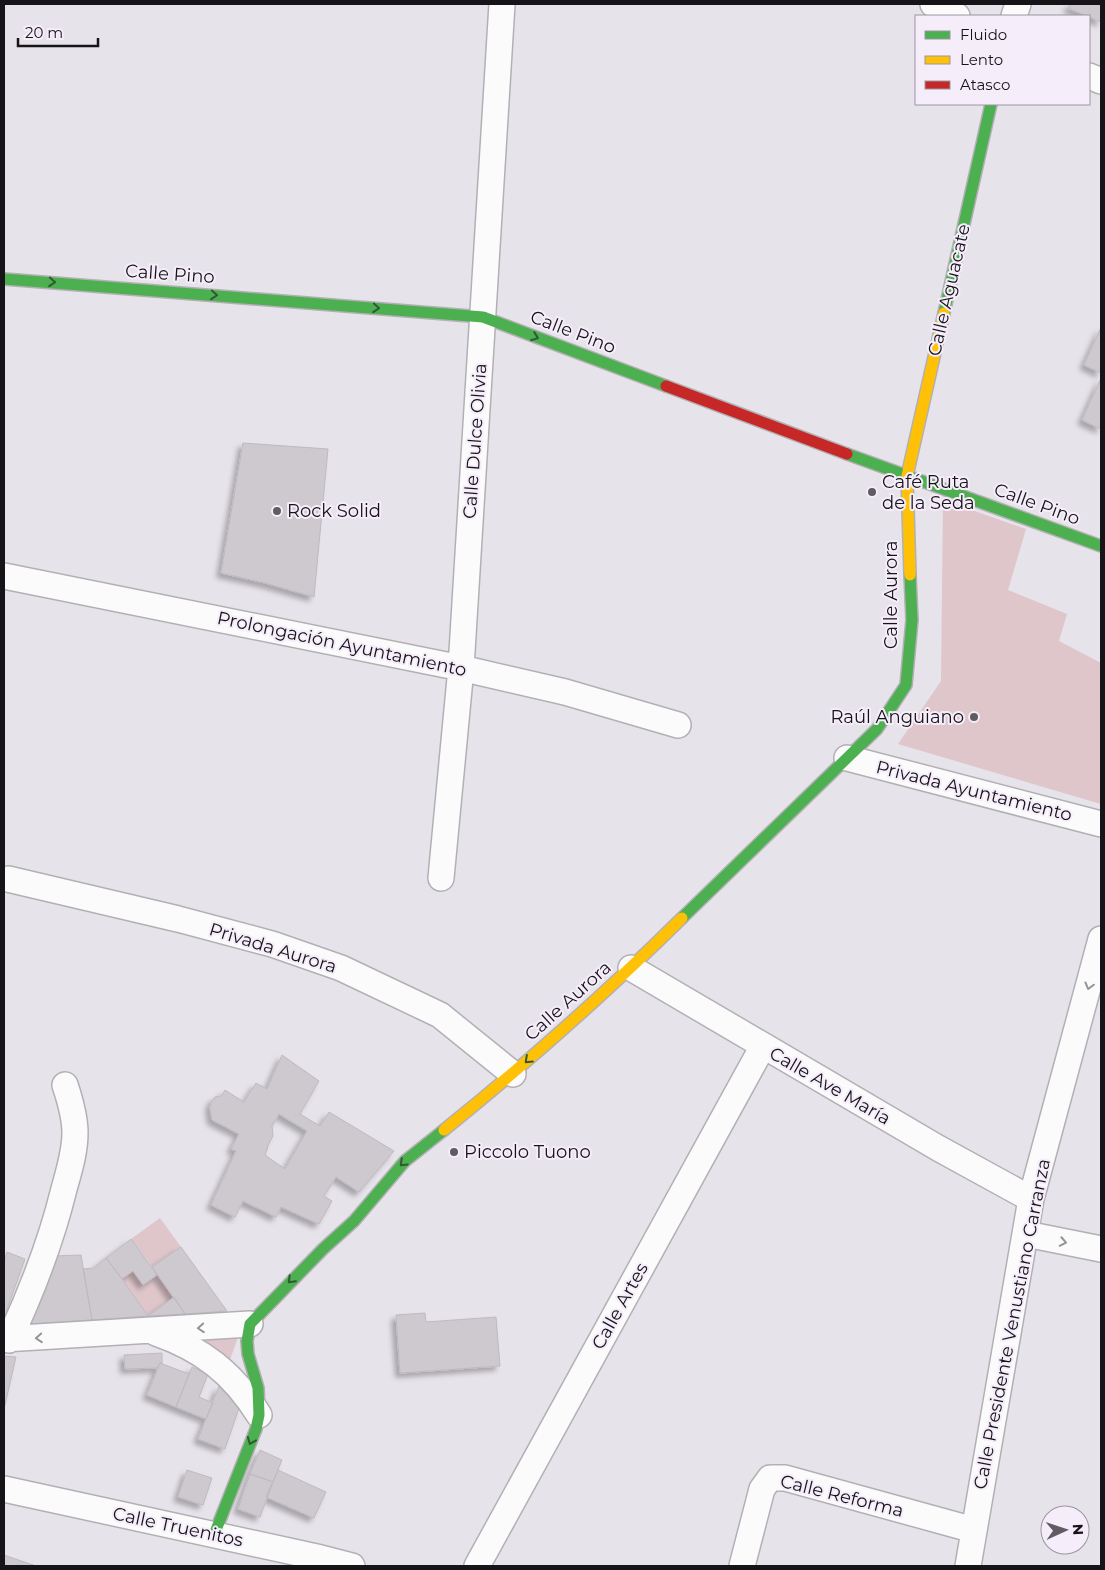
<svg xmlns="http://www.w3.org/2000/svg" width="1105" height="1570" font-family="Montserrat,sans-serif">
  <defs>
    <filter id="shadow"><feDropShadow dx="-4.5" dy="4.5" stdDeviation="2.5" flood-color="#0004"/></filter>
  </defs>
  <rect width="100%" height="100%" fill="#e7e3ea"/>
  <path fill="#dec6cb" d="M 943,500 L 1026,529 L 1008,590 L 1067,614 L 1059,641 L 1101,663 L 1101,804 L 898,744 L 941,681 Z
    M 160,1218 L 181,1247 L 152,1267 L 131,1239 Z
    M 133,1271 L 143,1285 L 157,1275 L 174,1297 L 148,1316 L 122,1279 Z
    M 238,1337 L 230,1360 L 199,1340 Z"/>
  <path fill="#cdc9ce" stroke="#bebabf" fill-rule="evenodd" filter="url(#shadow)" d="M 1070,4 L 1101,4 L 1101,22 L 1068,8 Z
    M 1101,327 L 1101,373 L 1084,365 Z
    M 1101,378 L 1101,429 L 1082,420 Z
    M 243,443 L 328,449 L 314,597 L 265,583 L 221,573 Z
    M 282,1055 L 319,1081 L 300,1114 L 320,1126 L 329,1112 L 394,1151 L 359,1192 L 336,1177 L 324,1196 L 332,1201 L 319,1224 L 281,1207 L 276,1217 L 243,1201 L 235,1217 L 211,1205 L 236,1151 L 231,1149 L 239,1134 L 212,1120 L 210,1108 L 211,1102 L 215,1097 L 221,1096 L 225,1090 L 244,1102 L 256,1083 L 267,1089 ZM 279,1114 L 307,1131 L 285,1169 L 265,1155 L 268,1147 L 267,1147 L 273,1136 L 272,1126 Z
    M 131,1239 L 157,1275 L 143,1285 L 133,1271 L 122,1279 L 106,1258 Z
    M 181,1247 L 227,1311 L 185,1314 L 152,1267 Z
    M 7,1252 L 25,1259 L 4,1318 L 4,1261 Z
    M 81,1255 L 92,1320 L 29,1324 L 55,1256 Z
    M 106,1258 L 122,1279 L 148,1316 L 92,1320 L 83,1269 L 94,1268 Z
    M 174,1297 L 185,1314 L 148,1316 Z
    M 425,1313 L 426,1322 L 496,1317 L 500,1366 L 400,1373 L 396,1315 Z
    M 162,1353 L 162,1364 L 160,1363 L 157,1368 L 125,1369 L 124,1355 Z
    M 4,1356 L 16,1357 L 5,1405 L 4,1404 Z
    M 160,1363 L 189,1374 L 176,1407 L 147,1395 Z
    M 192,1367 L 208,1374 L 199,1397 L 213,1403 L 206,1419 L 176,1407 Z
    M 219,1386 L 239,1408 L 225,1449 L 198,1439 Z
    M 260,1450 L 282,1460 L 273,1482 L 250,1474 Z
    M 187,1470 L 212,1478 L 203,1505 L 178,1497 Z
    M 278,1470 L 326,1492 L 314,1518 L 266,1497 Z
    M 250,1474 L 273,1482 L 260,1517 L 238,1509 Z
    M 4,1555 L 36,1566 L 4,1566 Z"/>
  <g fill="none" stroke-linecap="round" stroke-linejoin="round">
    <g stroke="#b3b0b5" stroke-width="28">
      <path id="street" d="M 933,4 L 957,16
        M 1014,16 L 1018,4
        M 1089,76 L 1101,81
        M 4,576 L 461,668 L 565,692 L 678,725
        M 847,758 L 1101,824
        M 441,878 L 461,668 L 502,4
        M 8,879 L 178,919 L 272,944 L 341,968 L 440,1015 L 513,1074
        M 631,968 L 938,1148 L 1031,1199
        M 1026,1234 L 1101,1249
        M 156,1333 C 202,1349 233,1373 259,1415
        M 4,1339 L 250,1324
        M 9,1340 C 32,1291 51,1242 64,1189 C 69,1171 75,1152 75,1133 C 75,1116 70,1100 65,1085
        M 4,1489 L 321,1558 L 352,1566
        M 477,1566 L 763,1046
        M 742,1566 L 762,1489 L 770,1478 L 785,1478 L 974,1530
        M 968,1566 L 1031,1199 L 1101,939"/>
    </g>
    <g stroke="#b3b0b5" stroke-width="14">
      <path id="fast" d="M 4,279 L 483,317 L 666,386
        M 944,313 L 991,104
        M 847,454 L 1101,546
        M 682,918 L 877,729 L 906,685 L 912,620 L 910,575
        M 214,1535 L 256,1429 L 259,1415 L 258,1388 L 248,1354 L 247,1341 L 250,1324 L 323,1249 L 354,1221 L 405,1161 L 444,1130"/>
    </g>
    <g stroke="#b3b0b5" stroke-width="14">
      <path id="slow" d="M 910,575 L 907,476 L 944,313
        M 444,1130 C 527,1063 606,993 682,918"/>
    </g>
    <g stroke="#b3b0b5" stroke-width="14">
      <path id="jam" d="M 666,386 L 847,454"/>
    </g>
    <use href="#street" stroke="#fbfbfc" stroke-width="25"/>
    <use href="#fast" stroke="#4caf50" stroke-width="11"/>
    <use href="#slow" stroke="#ffc107" stroke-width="11"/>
    <use href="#jam" stroke="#c62828" stroke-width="11"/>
  </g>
  <defs><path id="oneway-chevron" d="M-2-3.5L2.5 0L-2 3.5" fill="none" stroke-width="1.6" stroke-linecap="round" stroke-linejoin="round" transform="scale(1.25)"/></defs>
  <g stroke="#2f5a32">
    <use href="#oneway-chevron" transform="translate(52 282) rotate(4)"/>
    <use href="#oneway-chevron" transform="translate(214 295) rotate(5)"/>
    <use href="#oneway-chevron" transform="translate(376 308) rotate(5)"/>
    <use href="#oneway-chevron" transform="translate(535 337) rotate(21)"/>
    <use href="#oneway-chevron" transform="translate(528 1060) rotate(137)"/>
    <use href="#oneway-chevron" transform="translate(403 1163) rotate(136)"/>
    <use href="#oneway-chevron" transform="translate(291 1280) rotate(135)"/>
    <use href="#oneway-chevron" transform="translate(251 1441) rotate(112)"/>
  </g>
  <g stroke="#949396">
    <use href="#oneway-chevron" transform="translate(1089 986) rotate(105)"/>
    <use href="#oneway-chevron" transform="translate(1063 1242) rotate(11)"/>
    <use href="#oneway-chevron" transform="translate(201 1328) rotate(176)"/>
    <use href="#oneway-chevron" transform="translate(39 1338) rotate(176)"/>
  </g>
  <g fill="#605c62" stroke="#f5edfa" stroke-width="2">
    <circle cx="872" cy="492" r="5"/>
    <circle cx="277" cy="511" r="5"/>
    <circle cx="974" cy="717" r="5"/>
    <circle cx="454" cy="1152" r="5"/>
  </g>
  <g text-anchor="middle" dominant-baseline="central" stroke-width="4" stroke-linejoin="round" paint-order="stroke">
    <g font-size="18" fill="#171419" stroke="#f5edfa">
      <text transform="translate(170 274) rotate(4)">Calle Pino</text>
      <text transform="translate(949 290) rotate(-77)">Calle Aguacate</text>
      <text transform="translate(573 332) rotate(21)">Calle Pino</text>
      <text transform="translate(475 441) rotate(-86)">Calle Dulce Olivia</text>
      <text transform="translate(1037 504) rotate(20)">Calle Pino</text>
      <text transform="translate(891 595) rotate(-90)">Calle Aurora</text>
      <text transform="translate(342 644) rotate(12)">Prolongación Ayuntamiento</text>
      <text transform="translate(974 791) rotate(14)">Privada Ayuntamiento</text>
      <text transform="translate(273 948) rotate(17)">Privada Aurora</text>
      <text transform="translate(568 1001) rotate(-42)">Calle Aurora</text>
      <text transform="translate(830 1086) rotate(30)">Calle Ave María</text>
      <text transform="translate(620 1306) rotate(-61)">Calle Artes</text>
      <text transform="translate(1012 1324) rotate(-79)">Calle Presidente Venustiano Carranza</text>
      <text transform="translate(842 1496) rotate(14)">Calle Reforma</text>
      <text transform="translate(178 1527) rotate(12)">Calle Truenitos</text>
    </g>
    <g font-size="18" fill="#171419" stroke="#f5edfa" text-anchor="start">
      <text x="882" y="482">Café Ruta<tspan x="882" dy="21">de la Seda</tspan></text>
      <text x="287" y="511">Rock Solid</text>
      <text x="964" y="717" text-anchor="end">Raúl Anguiano</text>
      <text x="464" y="1152">Piccolo Tuono</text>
    </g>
  </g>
  <rect width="1105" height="1570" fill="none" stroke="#171419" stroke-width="10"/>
  <rect x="915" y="15" width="175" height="90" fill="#f5edfa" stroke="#9c96a0"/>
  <rect x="925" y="31" width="25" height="8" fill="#4caf50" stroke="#9c96a0"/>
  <text x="960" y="40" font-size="15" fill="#171419">Fluido</text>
  <rect x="925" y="56" width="25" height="8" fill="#ffc107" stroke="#9c96a0"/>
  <text x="960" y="65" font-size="15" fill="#171419">Lento</text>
  <rect x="925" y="81" width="25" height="8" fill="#c62828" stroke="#9c96a0"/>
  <text x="960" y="90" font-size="15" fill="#171419">Atasco</text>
  <g transform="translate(1065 1530) rotate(87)"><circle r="24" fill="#f5edfa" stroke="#9c96a0"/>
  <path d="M0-4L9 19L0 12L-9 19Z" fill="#605c62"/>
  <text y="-8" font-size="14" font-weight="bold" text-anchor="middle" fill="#171419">N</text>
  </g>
  <path d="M18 38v8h80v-8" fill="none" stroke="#171419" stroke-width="2.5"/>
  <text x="25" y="38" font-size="15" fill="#171419" stroke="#f5edfa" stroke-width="4" paint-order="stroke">20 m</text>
</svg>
